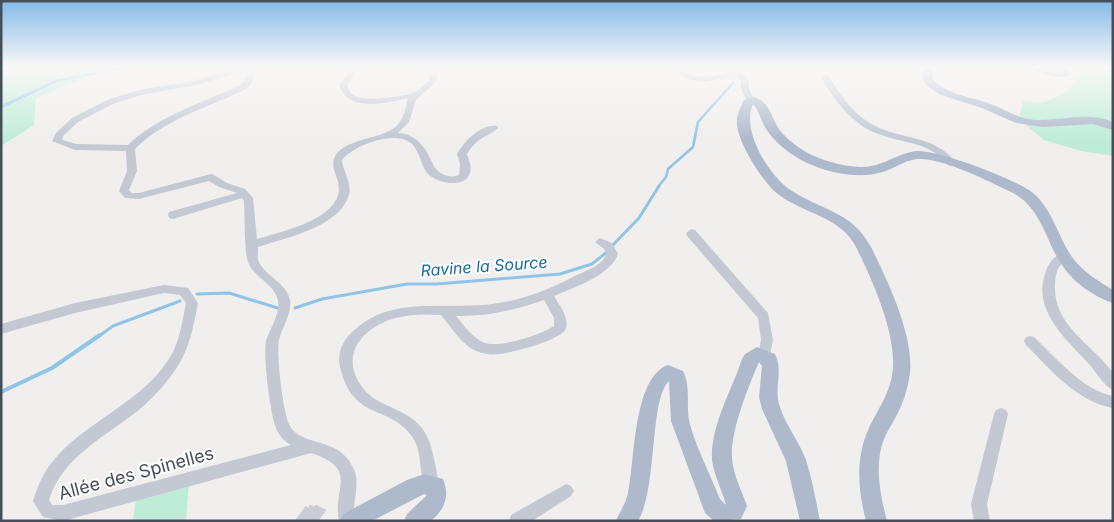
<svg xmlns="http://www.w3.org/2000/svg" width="1114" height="522" font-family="Inter,sans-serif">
  <rect width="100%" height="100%" fill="#f1efee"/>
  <path fill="#bfecd9" d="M 1,67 L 110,67 L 36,98 L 34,125 L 1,146 Z
    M 1081,67 L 1113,67 L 1113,156 L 1081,151 L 1044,140 L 1019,119 L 1023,101 C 1030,101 1041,104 1047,101 C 1061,97 1082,83 1081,67 Z
    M 189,482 L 186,521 L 133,521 L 136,497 Z"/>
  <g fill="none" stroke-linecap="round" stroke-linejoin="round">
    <path stroke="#8fc4e7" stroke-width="2.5" d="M 1,107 L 56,81 L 125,67
      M 658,187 L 666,177 L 668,169 L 693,147 L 698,122 L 733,83"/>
    <path stroke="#8fc4e7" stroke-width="3" d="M 611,247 L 639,218 L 659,186
      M 197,294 L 229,293 L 281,309
      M 295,308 L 322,299 L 407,284 L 437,284 L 560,274 L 592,264 L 607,252
      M 99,336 L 113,326 L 180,301"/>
    <path stroke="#8fc4e7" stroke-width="4" d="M 1,392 L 52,368 L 100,335"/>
  </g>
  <path fill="#cbccd4" stroke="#d3d3d9" d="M 310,505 L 314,507 L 316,505 L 326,510 L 318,521 L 295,521 L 306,506 L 308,508 Z"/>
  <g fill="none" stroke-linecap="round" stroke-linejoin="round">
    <path fill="#c3c8d3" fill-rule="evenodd" d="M 236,67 L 242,67 L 255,73 L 252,83 L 246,89 C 208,108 166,118 135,149 L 137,171 L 129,190 L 132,193 L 139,193 L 211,174 L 214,175 L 227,183 L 245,189 L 253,198 L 257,239 C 280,232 331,221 338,195 C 343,179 325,166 338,152 C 356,135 390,140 401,120 C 405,114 406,105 408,98 C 386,103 348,113 339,85 L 353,67 L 361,67 L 347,85 C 349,91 351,95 357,97 C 367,101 407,97 417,91 C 421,88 425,84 429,80 L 429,74 L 417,67 L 428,67 L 436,71 L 437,81 L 416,100 L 409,122 L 398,133 C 415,134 424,145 431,160 C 433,163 434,168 437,170 C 442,176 453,178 459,175 L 460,164 L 457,154 C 465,141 480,124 497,126 L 498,128 C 486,138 477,137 467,154 C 469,160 472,166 470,173 C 465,189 439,183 429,175 C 421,168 421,153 412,144 C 396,129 354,145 342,160 C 343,171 352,183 349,194 C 341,227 285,238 258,247 C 258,252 257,258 259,262 C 266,277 286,282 290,300 C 292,314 282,327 279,340 C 276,353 283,415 290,426 C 302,448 342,435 355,472 C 360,488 351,504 355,521 L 339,521 C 332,488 360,469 311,453 L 63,521 L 43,517 L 33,501 C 37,489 41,477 49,466 C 83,420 145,404 173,352 C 180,337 183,319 186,303 L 180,295 L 164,293 L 75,313 L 1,334 L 1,324 L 75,303 L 164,285 L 188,288 L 198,303 C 194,324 190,346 179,364 C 168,382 154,397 139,410 C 106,436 62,457 49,500 L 52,505 L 63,505 L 291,445 C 284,441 279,436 276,428 C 270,414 263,356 266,341 C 270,328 280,315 278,301 C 276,285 253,277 248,262 C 244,251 245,215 244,201 L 242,198 L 173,219 L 169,218 L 168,215 L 169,212 L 237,193 L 219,187 L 209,181 L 139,199 L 125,198 L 119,191 L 127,171 L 126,151 L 75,150 L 52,141 L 56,133 L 72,118 L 109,99 L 144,89 L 193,81 ZM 239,72 L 247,74 L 244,82 L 240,85 C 201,104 159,115 128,145 L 76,144 L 62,140 L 63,136 L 78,122 L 115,103 L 145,94 L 197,85 Z
      M 324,67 L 332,67 L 333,69 L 329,71 Z
      M 669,67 C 682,67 690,76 703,77 C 716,78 728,69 742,72 L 749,80 L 749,89 L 754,100 L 753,102 L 747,102 L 741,89 L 741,81 L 737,76 L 701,82 L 686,78 Z
      M 822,75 L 828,75 C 839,93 850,110 868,122 C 898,141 935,133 957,164 L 955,166 L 949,166 C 929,140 901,144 873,132 C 849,120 834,100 821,77 Z
      M 691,229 L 695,230 L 768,313 L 773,340 L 769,359 L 764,360 L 759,359 L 758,355 L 761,340 L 758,318 L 687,236 L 686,233 Z
      M 600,238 L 612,243 L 618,254 C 611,275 573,288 554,296 C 559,305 569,316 566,328 C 563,340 511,353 499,354 C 491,355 484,354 476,351 C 462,345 451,327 441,315 C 426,314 410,314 396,318 C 362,327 338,356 363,388 C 368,395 376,400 384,404 C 414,417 428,425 434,459 C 436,469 440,480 436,489 L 431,491 L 426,489 C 418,472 423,450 411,435 C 387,404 353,421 340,367 C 337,354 342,342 351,333 C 392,292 448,312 499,303 C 526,299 552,288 577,275 C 587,270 602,266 606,254 L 604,249 L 595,242 ZM 544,300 L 554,318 L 554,326 C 541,335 500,348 485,343 C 473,339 464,325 456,316 C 487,317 515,310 544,300 Z
      M 1064,252 L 1070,256 C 1067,260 1062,263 1059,267 C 1055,274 1055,282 1055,290 C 1056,327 1093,345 1113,373 L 1113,390 C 1104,386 1096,372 1089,364 C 1066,339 1031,310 1046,271 C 1049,262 1055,255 1064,252 Z
      M 1030,336 L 1034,337 C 1055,357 1084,391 1113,396 L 1113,408 C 1077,402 1050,369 1026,345 L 1024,341 L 1026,337 Z
      M 1001,408 L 1006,410 L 1008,414 L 987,504 L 990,521 L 974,521 L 971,504 L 994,414 L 996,410 Z
      M 566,484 L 571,486 L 574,491 L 571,496 L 532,521 L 509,521 L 511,515 Z"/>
    <path fill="#afb9cc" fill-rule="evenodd" d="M 924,67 L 934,67 L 932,78 C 944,94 971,97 988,103 C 1005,109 1018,119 1036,120 C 1062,121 1087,111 1113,122 L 1113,130 L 1093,124 L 1043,127 L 1016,123 L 982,108 L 941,95 L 927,86 L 922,78 Z
      M 1030,67 L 1054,69 L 1053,67 L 1065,67 L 1071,74 C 1063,81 1038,74 1030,67 Z
      M 754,97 C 771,101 772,123 783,134 C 796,148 813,157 831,162 C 845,166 862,169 876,165 C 890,161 901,153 916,151 C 937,149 1011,178 1029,190 C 1052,206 1057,235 1072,257 C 1082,271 1098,281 1113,290 L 1113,303 C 1094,297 1073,282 1062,265 C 1045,240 1041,206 1011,192 C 986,180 949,161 922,159 C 909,158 898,166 886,171 C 855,182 811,170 786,150 C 776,142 767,133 762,121 C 759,115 758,109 753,104 C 741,130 768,174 789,189 C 821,211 851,210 871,247 C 887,279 914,336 910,372 C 908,390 902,407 893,422 C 890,428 886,433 884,439 C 874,465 880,494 887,521 L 866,521 C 858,490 855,458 869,428 C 879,407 892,391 893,366 C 895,331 872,279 856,247 C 841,217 805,214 779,195 C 764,184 739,145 737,125 C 736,116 740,108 744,100 Z
      M 757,347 L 775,354 C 784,371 773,389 780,407 C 786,426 799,441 806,460 C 812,479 816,501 820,521 L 800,521 L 786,461 L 762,409 L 759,397 L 762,366 L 759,362 C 748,387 730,432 732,458 C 733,475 742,491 747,506 L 741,519 L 714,521 L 705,513 L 671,421 L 669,381 C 649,400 658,488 638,521 L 616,521 C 620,511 626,503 628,493 C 635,461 633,377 668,365 L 683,371 C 691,387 686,403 689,420 C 694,443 711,476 720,499 L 726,505 C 722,490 714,475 712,460 C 710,426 732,390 742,359 L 745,354 Z
      M 424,474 L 443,479 C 450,496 445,509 431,521 L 404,521 L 407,514 L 427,495 L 424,494 L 372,521 L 340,521 L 343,514 L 407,480 Z"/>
  </g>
  <linearGradient id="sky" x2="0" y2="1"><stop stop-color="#84bae8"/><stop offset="0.48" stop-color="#f9f8f7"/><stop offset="1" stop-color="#f9f8f7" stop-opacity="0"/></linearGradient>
  <rect width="1114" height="140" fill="url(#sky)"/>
  <g text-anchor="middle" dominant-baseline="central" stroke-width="4" stroke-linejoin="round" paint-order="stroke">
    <g font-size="16" font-style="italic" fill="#146aa1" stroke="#fff">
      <text transform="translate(484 266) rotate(-4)">Ravine la Source</text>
    </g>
    <g font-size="18" fill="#474e5b" stroke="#fff">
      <text transform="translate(136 473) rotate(-15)">Allée des Spinelles</text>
    </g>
  </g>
  <rect width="1114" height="522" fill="none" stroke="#474e5b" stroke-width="5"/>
</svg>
